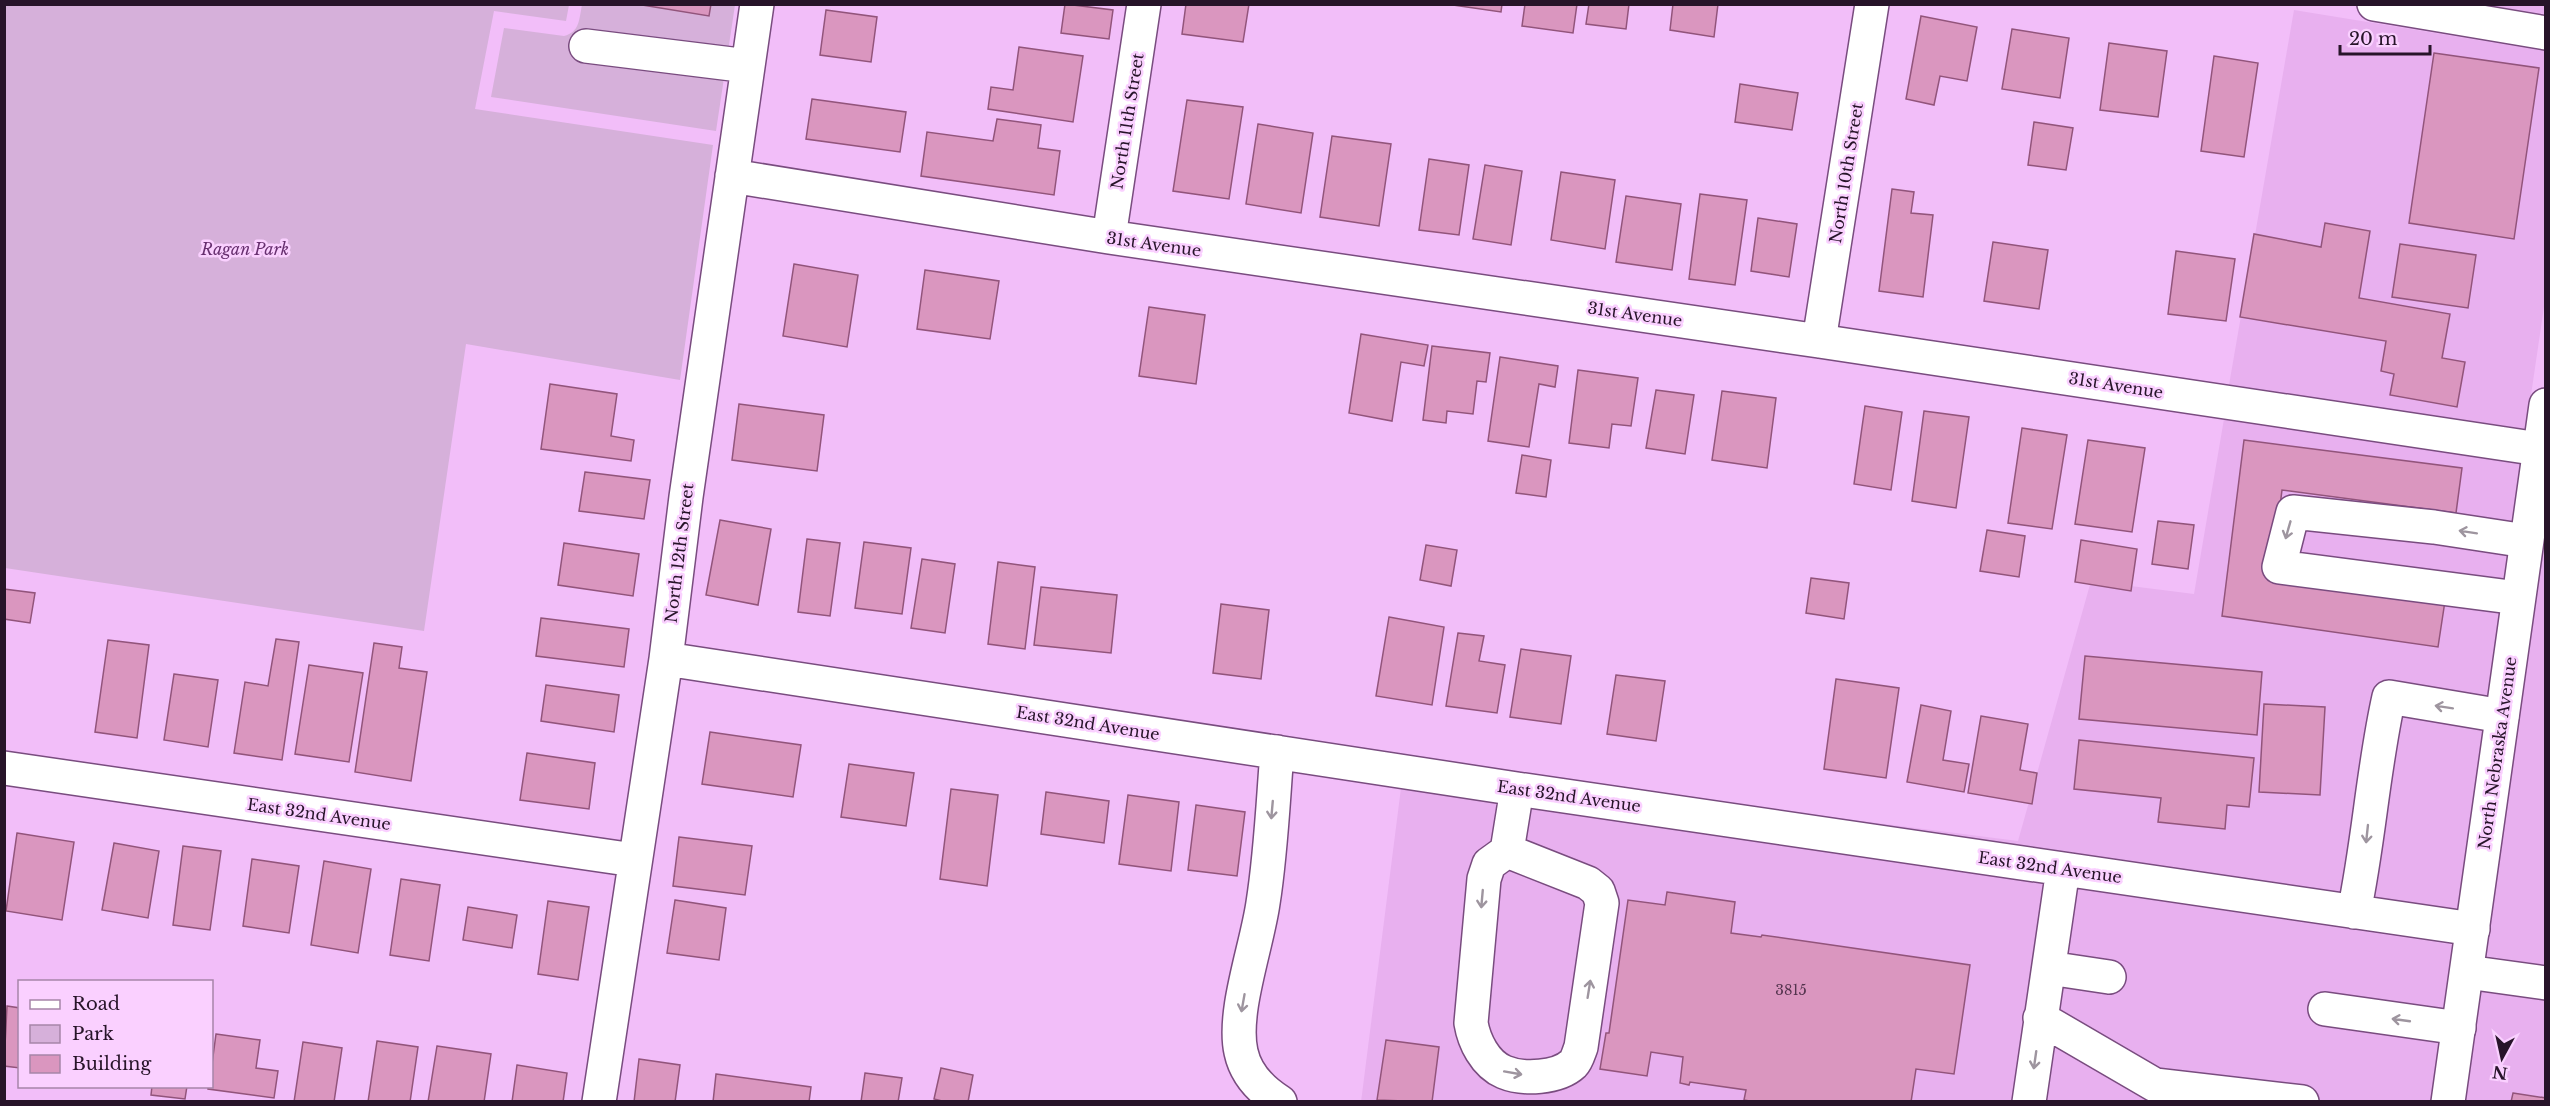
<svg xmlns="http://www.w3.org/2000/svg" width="2550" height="1106" font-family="'Libre Baskerville',serif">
  <rect width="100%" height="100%" fill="#f2bef9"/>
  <path fill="#e8b0ef" d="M 2487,5 L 2545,5 L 2545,14 L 2538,13 Z
    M 2294,10 L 2545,51 L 2546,293 L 2526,429 L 2229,385 Z
    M 2224,419 L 2521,464 L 2460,910 L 1814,815 L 2018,841 L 2091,581 L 2194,594 Z
    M 2544,530 L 2546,530 L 2545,965 L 2485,956 Z
    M 1401,788 L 2455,945 L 2432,1101 L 1361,1102 Z
    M 2480,991 L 2545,1000 L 2545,1101 L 2464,1102 Z"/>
  <path fill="#d6b0da" d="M 4,5 L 569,5 L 566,21 L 494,11 L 475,109 L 713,145 L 680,380 L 466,344 L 424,631 L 5,568 Z
    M 582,5 L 735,5 L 716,131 L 491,97 L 504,28 L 564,36 C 580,32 579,19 582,5 Z"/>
  <path fill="#da96bf" stroke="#92547b" stroke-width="1.5" d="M 636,4 L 711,4 L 709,16 Z
    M 1065,4 L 1113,10 L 1109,39 L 1061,33 Z
    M 1186,4 L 1249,4 L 1243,42 L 1182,34 Z
    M 1446,4 L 1502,4 L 1501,12 Z
    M 1525,4 L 1577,4 L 1573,33 L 1522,26 Z
    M 1589,4 L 1629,4 L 1626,29 L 1586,24 Z
    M 1673,4 L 1718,4 L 1714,37 L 1670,30 Z
    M 826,10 L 877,17 L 871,62 L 820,55 Z
    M 1921,16 L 1977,27 L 1967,81 L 1940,76 L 1934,105 L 1906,99 Z
    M 2012,29 L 2069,38 L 2060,98 L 2002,89 Z
    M 2109,43 L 2167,51 L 2158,117 L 2100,110 Z
    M 1019,47 L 1083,56 L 1073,122 L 988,109 L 991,87 L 1013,90 Z
    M 2434,53 L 2539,68 L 2514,239 L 2409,223 Z
    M 2214,56 L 2258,63 L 2244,157 L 2201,151 Z
    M 1740,84 L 1798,93 L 1792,130 L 1735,122 Z
    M 812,99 L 906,112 L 900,152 L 806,139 Z
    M 1187,100 L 1243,107 L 1229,199 L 1173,191 Z
    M 997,119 L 1041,125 L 1038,148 L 1060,151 L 1054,195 L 921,176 L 927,132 L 993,141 Z
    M 2034,122 L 2073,128 L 2066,170 L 2028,165 Z
    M 1258,124 L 1313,133 L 1301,213 L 1246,204 Z
    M 1332,136 L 1391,144 L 1379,226 L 1320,217 Z
    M 1429,159 L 1469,165 L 1459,235 L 1419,230 Z
    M 1485,165 L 1522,171 L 1511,245 L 1473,239 Z
    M 1561,172 L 1615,180 L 1605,249 L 1551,240 Z
    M 1892,189 L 1914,192 L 1911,213 L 1933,215 L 1923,297 L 1879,291 Z
    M 1700,194 L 1747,200 L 1735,285 L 1689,279 Z
    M 1626,196 L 1681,204 L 1672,270 L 1616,262 Z
    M 1758,218 L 1797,224 L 1789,277 L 1751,271 Z
    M 2325,223 L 2370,231 L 2359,298 L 2450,314 L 2442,358 L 2465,362 L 2457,407 L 2390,395 L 2394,374 L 2381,371 L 2386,341 L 2240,317 L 2254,234 L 2321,247 Z
    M 1993,242 L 2048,250 L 2039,309 L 1984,301 Z
    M 2400,244 L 2476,255 L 2468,308 L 2392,297 Z
    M 2176,251 L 2235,259 L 2226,321 L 2168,314 Z
    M 794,264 L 858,275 L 847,347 L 783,336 Z
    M 925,270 L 999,281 L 990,339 L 917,329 Z
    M 1149,307 L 1205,315 L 1196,384 L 1139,376 Z
    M 1361,334 L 1428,345 L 1424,366 L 1401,362 L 1392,421 L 1349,413 Z
    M 1432,346 L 1490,353 L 1486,382 L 1477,381 L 1473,414 L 1447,411 L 1446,423 L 1423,420 Z
    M 1500,357 L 1558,366 L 1555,387 L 1539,384 L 1529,447 L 1488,441 Z
    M 1578,370 L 1638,378 L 1631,426 L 1612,424 L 1609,448 L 1569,443 Z
    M 550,384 L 617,394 L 611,436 L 634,440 L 631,461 L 541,449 Z
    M 1656,390 L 1694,395 L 1685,454 L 1646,448 Z
    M 1722,391 L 1776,398 L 1767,468 L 1712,460 Z
    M 739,404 L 824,415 L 817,471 L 732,460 Z
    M 1865,406 L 1902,412 L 1891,490 L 1854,484 Z
    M 1924,411 L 1969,417 L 1956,508 L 1912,501 Z
    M 2022,428 L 2067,435 L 2052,529 L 2008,523 Z
    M 2088,440 L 2145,448 L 2132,532 L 2075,524 Z
    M 2244,440 L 2462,468 L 2456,513 L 2282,490 L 2271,579 L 2445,601 L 2438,647 L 2222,616 Z
    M 1522,455 L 1551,460 L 1546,497 L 1516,493 Z
    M 585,472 L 650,480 L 644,519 L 579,511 Z
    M 720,520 L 771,529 L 758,605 L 706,595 Z
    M 2158,521 L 2194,525 L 2188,569 L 2152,564 Z
    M 1987,530 L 2025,536 L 2019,577 L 1980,571 Z
    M 807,539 L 840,543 L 830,616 L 798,612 Z
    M 2081,540 L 2137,549 L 2131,591 L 2075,582 Z
    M 864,542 L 911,548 L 902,614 L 855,608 Z
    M 564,543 L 639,554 L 633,596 L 558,585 Z
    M 1426,545 L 1457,550 L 1451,586 L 1420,580 Z
    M 922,559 L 955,564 L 945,633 L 911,628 Z
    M 998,562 L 1035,567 L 1025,649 L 988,644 Z
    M 1811,578 L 1849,583 L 1844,619 L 1806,613 Z
    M 1041,587 L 1117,595 L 1111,653 L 1034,645 Z
    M 4,589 L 35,593 L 30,623 L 4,619 Z
    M 1221,604 L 1269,610 L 1261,679 L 1213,673 Z
    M 1389,617 L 1444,627 L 1432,705 L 1376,696 Z
    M 541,618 L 629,629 L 624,667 L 536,656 Z
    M 1458,633 L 1484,636 L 1479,661 L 1505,665 L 1497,713 L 1446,706 Z
    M 276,639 L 299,642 L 282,760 L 234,753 L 245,682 L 268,686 Z
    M 108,640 L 149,645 L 137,738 L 95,732 Z
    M 374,643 L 402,647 L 399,668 L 427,672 L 411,781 L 355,772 Z
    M 1521,649 L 1571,656 L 1561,724 L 1510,717 Z
    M 2085,656 L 2262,672 L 2257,735 L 2079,719 Z
    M 309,665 L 363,673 L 349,762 L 295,754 Z
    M 174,674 L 218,680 L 208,747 L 164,740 Z
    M 1616,675 L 1665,681 L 1656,741 L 1607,734 Z
    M 1836,679 L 1899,688 L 1886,778 L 1824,769 Z
    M 546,685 L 619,695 L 614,732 L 541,721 Z
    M 2264,704 L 2325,707 L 2320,795 L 2259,792 Z
    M 1921,705 L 1951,711 L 1943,760 L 1969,764 L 1964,792 L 1907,782 Z
    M 1981,716 L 2028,724 L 2020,770 L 2037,773 L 2032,804 L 1968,793 Z
    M 710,732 L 801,745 L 793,797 L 702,784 Z
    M 2079,740 L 2254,758 L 2249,807 L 2227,805 L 2225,829 L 2158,822 L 2161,798 L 2074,789 Z
    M 527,753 L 595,763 L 589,809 L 520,800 Z
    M 849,764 L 914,773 L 906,826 L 841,817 Z
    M 951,789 L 998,795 L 987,886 L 940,879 Z
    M 1046,792 L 1109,801 L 1104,843 L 1041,834 Z
    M 1128,795 L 1179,802 L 1171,871 L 1119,864 Z
    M 1196,805 L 1245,812 L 1237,876 L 1188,870 Z
    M 17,833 L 74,842 L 62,920 L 6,911 Z
    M 679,837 L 752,846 L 745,895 L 673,886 Z
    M 114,843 L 159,851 L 148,918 L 102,910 Z
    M 183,846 L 221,851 L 210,930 L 173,925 Z
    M 252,859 L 299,866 L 289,933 L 243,926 Z
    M 324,861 L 371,869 L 358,953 L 311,945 Z
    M 401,879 L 440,885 L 429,961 L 390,955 Z
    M 1667,892 L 1735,902 L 1731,933 L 1761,937 L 1762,935 L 1970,965 L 1954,1074 L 1916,1069 L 1911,1102 L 1755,1102 L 1744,1100 L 1746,1090 L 1690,1082 L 1689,1085 L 1680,1083 L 1683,1057 L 1651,1052 L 1647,1076 L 1600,1069 L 1606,1033 L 1609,1033 L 1628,900 L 1665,905 Z
    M 675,900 L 726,908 L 719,960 L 667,953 Z
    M 548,901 L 589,907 L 578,980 L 538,974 Z
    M 468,907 L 517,915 L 512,948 L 463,940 Z
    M 7,1006 L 20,1008 L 20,1068 L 4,1066 Z
    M 216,1034 L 260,1040 L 256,1068 L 278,1071 L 274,1098 L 208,1089 L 208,1086 L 212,1086 L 212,1064 Z
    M 1386,1040 L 1439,1047 L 1432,1102 L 1377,1100 Z
    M 377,1041 L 418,1047 L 410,1102 L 368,1102 Z
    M 303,1042 L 342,1048 L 334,1102 L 294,1102 Z
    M 437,1046 L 491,1054 L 484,1102 L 428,1102 Z
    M 639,1059 L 680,1065 L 675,1102 L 634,1102 Z
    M 517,1065 L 567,1073 L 563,1102 L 512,1102 Z
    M 941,1068 L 973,1075 L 968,1102 L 946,1102 L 934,1099 Z
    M 865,1073 L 902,1078 L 898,1102 L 861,1102 Z
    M 716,1074 L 811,1087 L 809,1102 L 713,1102 Z
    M 152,1086 L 187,1086 L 185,1099 L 151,1095 Z
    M 2513,1093 L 2546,1098 L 2546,1102 L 2511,1102 Z"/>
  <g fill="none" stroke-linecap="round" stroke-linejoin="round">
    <g stroke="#794c7f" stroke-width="36">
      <path id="minor" d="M 2374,4 L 2546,33
        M 586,46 L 748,66
        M 732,176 L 1109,237 L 1819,341 L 2539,449
        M 1109,237 L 1144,4
        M 1819,341 L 1872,4
        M 2518,598 L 2279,567 L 2293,512 L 2434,527 L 2526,541
        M 666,659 L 1517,789 L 2473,929
        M 1277,752 C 1273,802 1271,853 1263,903 C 1257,946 1232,1012 1241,1052 C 1246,1075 1261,1090 1280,1102
        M 4,768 L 634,860
        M 1507,851 L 1588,883 L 1598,891 L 1602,903 L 1581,1047 C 1579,1052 1577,1060 1573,1064 C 1558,1078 1523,1080 1504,1072 C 1485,1064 1474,1041 1471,1023 L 1484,879 L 1489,864 L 1507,851 L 1517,789
        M 2354,912 C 2369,841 2373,768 2389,697 L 2502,716
        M 2049,968 L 2109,977
        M 2467,972 L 2546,983
        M 2325,1009 L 2459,1028
        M 2040,1018 L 2155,1085 L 2302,1102
        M 599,1102 L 666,659 L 686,497 L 757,4
        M 2029,1102 L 2063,869"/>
    </g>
    <g stroke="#794c7f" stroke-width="36">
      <path id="major" d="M 2448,1102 L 2546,405"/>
    </g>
    <use href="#minor" stroke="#fff" stroke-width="33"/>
    <use href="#major" stroke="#fff" stroke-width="33"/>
  </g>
  <defs><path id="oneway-shaft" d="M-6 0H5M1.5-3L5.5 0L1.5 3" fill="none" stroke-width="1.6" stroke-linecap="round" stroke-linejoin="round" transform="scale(1.5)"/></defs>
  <g stroke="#9e959f">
    <use href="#oneway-shaft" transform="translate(2288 530) rotate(106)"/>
    <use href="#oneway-shaft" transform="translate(2468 532) rotate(-171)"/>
    <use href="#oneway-shaft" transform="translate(2444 707) rotate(-171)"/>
    <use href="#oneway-shaft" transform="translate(1272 810) rotate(95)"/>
    <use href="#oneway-shaft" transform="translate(2367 834) rotate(96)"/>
    <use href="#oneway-shaft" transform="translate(1482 899) rotate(95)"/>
    <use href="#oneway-shaft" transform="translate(1589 989) rotate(-81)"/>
    <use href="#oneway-shaft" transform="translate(1243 1003) rotate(100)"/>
    <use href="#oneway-shaft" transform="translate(2401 1020) rotate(-172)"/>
    <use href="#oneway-shaft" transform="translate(2035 1060) rotate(98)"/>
    <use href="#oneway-shaft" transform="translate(1513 1073) rotate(10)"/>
  </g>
  <g text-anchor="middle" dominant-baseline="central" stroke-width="5" stroke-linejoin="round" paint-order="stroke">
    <g font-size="14" fill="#54344e">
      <text x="1791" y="990">3815</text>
    </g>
    <g font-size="16" fill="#271429" stroke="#fad0ff">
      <text transform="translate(1127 121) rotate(-81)">North 11th Street</text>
      <text transform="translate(1846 173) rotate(-81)">North 10th Street</text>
      <text transform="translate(1154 244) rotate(8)">31st Avenue</text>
      <text transform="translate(1635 314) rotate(8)">31st Avenue</text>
      <text transform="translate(2116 385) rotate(9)">31st Avenue</text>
      <text transform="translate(679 553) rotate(-83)">North 12th Street</text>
      <text transform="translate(1088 723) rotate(9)">East 32nd Avenue</text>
      <text transform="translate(2497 753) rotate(-82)">North Nebraska Avenue</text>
      <text transform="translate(1569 796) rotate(8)">East 32nd Avenue</text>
      <text transform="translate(319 814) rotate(8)">East 32nd Avenue</text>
      <text transform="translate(2050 867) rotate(8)">East 32nd Avenue</text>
    </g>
    <g font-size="16" font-style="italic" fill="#672f6f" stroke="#fad0ff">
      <text x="245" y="249">Ragan Park</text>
    </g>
  </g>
  <rect width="2550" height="1106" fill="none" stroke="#271429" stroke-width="12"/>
  <rect x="18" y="980" width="195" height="108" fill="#fad0ff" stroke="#a685a9" stroke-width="1.5"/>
  <rect x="30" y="1000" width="30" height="9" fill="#ffffff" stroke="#a685a9" stroke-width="1.5"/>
  <text x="72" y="1010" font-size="18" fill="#271429">Road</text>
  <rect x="30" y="1025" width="30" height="18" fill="#d6b0da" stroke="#a685a9" stroke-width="1.5"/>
  <text x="72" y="1040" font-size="18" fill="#271429">Park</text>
  <rect x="30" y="1055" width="30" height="18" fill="#da96bf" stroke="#a685a9" stroke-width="1.5"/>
  <text x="72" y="1070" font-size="18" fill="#271429">Building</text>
  <g transform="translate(2502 1058) rotate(188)" stroke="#fad0ff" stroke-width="4.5" paint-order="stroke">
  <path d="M0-4.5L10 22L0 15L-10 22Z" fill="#271429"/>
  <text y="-9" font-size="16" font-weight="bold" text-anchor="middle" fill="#271429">N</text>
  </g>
  <path d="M2340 45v9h90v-9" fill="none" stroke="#271429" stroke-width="3"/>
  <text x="2349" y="45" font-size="18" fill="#271429" stroke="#fad0ff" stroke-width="4.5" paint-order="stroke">20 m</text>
</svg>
